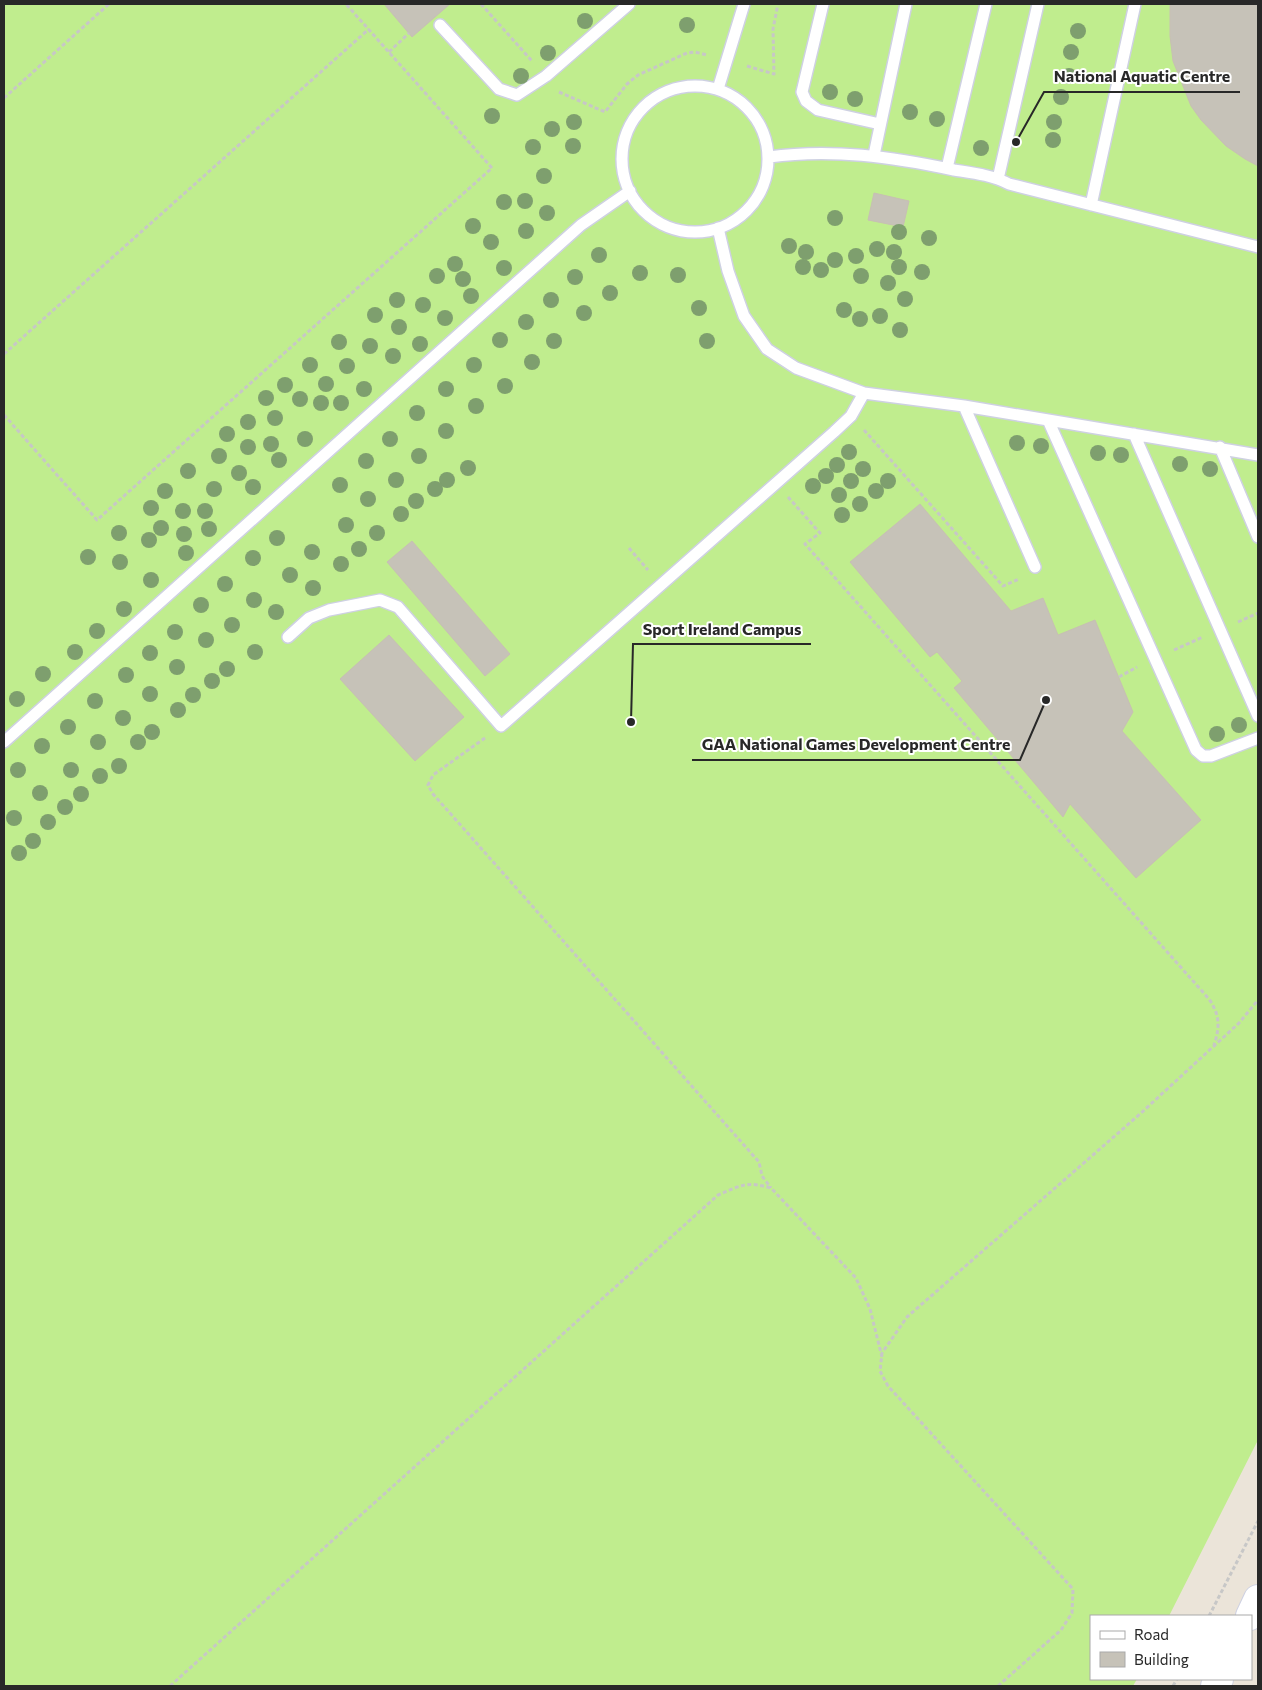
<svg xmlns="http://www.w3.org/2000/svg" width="1262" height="1690" font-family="Commissioner,sans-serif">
  <rect width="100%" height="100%" fill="#ebe4d9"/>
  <path fill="#c0ed8e" d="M 4,4 L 1258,4 L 1258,1440 L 1169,1616 L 1091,1616 L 1091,1679 L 1137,1679 L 1133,1686 L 4,1686 Z"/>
  <path fill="#c6c2b8" stroke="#c7c0b3" d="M 384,4 L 450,4 L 412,37 Z
    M 1170,4 L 1258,4 L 1258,166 L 1245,159 L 1226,146 L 1201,120 L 1191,106 L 1173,61 L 1170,36 Z
    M 874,193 L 909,201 L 903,227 L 868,220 Z
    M 920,504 L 1011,611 L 1043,598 L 1058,635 L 1095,620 L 1133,712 L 1122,731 L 1201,820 L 1136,878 L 1070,804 L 1063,817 L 954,688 L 962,681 L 937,652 L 930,657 L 850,562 Z
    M 412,541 L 510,654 L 485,676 L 387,562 Z
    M 389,635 L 464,717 L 415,761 L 340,679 Z"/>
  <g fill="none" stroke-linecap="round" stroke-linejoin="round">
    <g stroke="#ced1e2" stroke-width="14">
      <path id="lane" d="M 823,4 L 802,92 L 806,101 L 818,110 L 880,124
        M 440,25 L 499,89 L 517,95 L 546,76 L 629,4
        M622 159a73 73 0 1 1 146 0a73 73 0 1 1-146 0Z
        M 718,89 L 744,4
        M 874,155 L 906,4
        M 769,157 C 831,148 893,157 954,170 C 973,173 992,175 1009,184 L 1258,247
        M 947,168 L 986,4
        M 998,179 L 1038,4
        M 1091,205 L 1135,4
        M 718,228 L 728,271 L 744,316 L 767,349 L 796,368 L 864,393 L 964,406 L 1258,455
        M 964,406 L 1035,567
        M 1048,420 L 1196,750 L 1203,756 L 1211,756 L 1258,738
        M 1134,434 L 1258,716
        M 1220,447 L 1258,537
        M 288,637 L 309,618 L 329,610 L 380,600 L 398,607 L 501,726 L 834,432 L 851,416 L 864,393
        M 4,742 L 581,225 L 630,191"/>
    </g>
    <g stroke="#ced1e2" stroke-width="30">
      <path id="secondary" d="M 1250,1616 L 1258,1599
        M 1215,1686 L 1219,1679"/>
    </g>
    <path stroke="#c7c7c7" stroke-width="3" stroke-dasharray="4 2.5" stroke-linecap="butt" d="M 481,4 L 532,61
      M 389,52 L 409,33
      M 747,66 L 774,74 L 773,29 L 778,4
      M 559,92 L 605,112 L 627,84 L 638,75 L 687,53 L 695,52 L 707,55
      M 4,98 L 109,4
      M 4,354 L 369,29
      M 4,415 L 97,520 L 492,168 L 346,4
      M 864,430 L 1003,586 L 1019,579
      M 788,497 L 820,533 L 805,544 L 1209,999 C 1220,1015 1220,1027 1214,1045
      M 629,548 L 648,570
      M 1238,622 L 1258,613
      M 1174,650 L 1203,637
      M 1119,677 L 1137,667
      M 485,738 L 433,775 L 428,785 L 433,794 L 759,1162 L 762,1176 L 771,1188
      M 1209,1616 L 1258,1521
      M 170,1686 L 718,1195 C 742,1185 746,1181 771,1188 L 856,1278 L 870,1309 L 882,1357
      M 998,1686 L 1061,1630 L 1072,1613 L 1073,1589 L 888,1386 L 880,1371 L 882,1353 L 907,1317 L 1140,1114 L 1239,1023 L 1258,1000
      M 1173,1686 L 1177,1679"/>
    <use href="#lane" stroke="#fff" stroke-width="11"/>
    <use href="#secondary" stroke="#fff" stroke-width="28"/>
  </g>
  <g fill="#7e9f6e">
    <circle cx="585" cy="21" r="8"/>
    <circle cx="687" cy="25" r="8"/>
    <circle cx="1078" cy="31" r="8"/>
    <circle cx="1071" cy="52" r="8"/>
    <circle cx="548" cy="53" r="8"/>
    <circle cx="521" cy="76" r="8"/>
    <circle cx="1069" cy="76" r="8"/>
    <circle cx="830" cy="92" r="8"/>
    <circle cx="1061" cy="97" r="8"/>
    <circle cx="855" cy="99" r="8"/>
    <circle cx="910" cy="112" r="8"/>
    <circle cx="492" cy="116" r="8"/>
    <circle cx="937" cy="119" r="8"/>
    <circle cx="574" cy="122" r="8"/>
    <circle cx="1054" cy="122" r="8"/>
    <circle cx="552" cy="129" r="8"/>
    <circle cx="1053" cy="140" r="8"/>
    <circle cx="573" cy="146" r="8"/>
    <circle cx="533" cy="147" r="8"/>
    <circle cx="981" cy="148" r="8"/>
    <circle cx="544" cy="176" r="8"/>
    <circle cx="525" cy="201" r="8"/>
    <circle cx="504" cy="202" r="8"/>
    <circle cx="547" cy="213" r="8"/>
    <circle cx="835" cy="218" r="8"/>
    <circle cx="473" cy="226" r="8"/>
    <circle cx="526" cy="231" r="8"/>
    <circle cx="899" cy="232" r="8"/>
    <circle cx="929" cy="238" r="8"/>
    <circle cx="491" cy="242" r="8"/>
    <circle cx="789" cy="246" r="8"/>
    <circle cx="877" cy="249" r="8"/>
    <circle cx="806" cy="252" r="8"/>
    <circle cx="894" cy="252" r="8"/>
    <circle cx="599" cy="255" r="8"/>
    <circle cx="856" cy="256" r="8"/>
    <circle cx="835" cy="260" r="8"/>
    <circle cx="455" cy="264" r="8"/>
    <circle cx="803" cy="267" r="8"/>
    <circle cx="899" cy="267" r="8"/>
    <circle cx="504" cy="268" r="8"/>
    <circle cx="821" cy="270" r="8"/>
    <circle cx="922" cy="272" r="8"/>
    <circle cx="640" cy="273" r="8"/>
    <circle cx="678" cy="275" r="8"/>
    <circle cx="437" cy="276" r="8"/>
    <circle cx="861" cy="276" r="8"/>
    <circle cx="575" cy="277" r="8"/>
    <circle cx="463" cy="279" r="8"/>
    <circle cx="888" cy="283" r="8"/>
    <circle cx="610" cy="293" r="8"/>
    <circle cx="471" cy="296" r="8"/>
    <circle cx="905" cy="299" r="8"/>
    <circle cx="397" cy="300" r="8"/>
    <circle cx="551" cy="300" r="8"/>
    <circle cx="423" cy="305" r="8"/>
    <circle cx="699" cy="308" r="8"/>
    <circle cx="844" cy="310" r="8"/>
    <circle cx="584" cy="313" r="8"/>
    <circle cx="375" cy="315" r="8"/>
    <circle cx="880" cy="316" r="8"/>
    <circle cx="445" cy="318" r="8"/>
    <circle cx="860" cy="319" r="8"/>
    <circle cx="526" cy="322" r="8"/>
    <circle cx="399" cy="327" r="8"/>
    <circle cx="900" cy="330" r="8"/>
    <circle cx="500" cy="340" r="8"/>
    <circle cx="554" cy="341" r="8"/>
    <circle cx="707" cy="341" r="8"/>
    <circle cx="339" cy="342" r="8"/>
    <circle cx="420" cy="344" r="8"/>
    <circle cx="370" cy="346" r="8"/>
    <circle cx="393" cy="356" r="8"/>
    <circle cx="532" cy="362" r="8"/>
    <circle cx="310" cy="365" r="8"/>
    <circle cx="474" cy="365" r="8"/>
    <circle cx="347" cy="366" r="8"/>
    <circle cx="326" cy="384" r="8"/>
    <circle cx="285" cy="385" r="8"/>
    <circle cx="505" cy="386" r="8"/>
    <circle cx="364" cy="389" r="8"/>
    <circle cx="446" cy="389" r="8"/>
    <circle cx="266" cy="398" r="8"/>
    <circle cx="300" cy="399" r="8"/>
    <circle cx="321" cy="403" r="8"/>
    <circle cx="341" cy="403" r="8"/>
    <circle cx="476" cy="406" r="8"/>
    <circle cx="417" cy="413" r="8"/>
    <circle cx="275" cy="418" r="8"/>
    <circle cx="248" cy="422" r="8"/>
    <circle cx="446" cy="431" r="8"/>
    <circle cx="227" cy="434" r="8"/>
    <circle cx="305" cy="439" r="8"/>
    <circle cx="390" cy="439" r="8"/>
    <circle cx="1017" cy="443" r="8"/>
    <circle cx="271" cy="444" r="8"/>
    <circle cx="1041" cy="446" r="8"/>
    <circle cx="248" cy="447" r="8"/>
    <circle cx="849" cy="452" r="8"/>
    <circle cx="1098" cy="453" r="8"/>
    <circle cx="1121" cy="455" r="8"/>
    <circle cx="219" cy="456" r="8"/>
    <circle cx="419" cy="456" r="8"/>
    <circle cx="279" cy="460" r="8"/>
    <circle cx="366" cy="461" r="8"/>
    <circle cx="1180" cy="464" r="8"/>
    <circle cx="837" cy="465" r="8"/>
    <circle cx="468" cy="468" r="8"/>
    <circle cx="863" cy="469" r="8"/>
    <circle cx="1210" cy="469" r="8"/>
    <circle cx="188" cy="471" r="8"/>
    <circle cx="239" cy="473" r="8"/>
    <circle cx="826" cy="476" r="8"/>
    <circle cx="396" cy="480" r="8"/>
    <circle cx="447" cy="480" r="8"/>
    <circle cx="851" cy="481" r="8"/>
    <circle cx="888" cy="481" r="8"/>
    <circle cx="340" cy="485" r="8"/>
    <circle cx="813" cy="486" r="8"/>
    <circle cx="253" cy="487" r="8"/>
    <circle cx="214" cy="489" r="8"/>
    <circle cx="435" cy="489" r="8"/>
    <circle cx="165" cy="491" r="8"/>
    <circle cx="876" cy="491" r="8"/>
    <circle cx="839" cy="495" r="8"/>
    <circle cx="368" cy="499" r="8"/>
    <circle cx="416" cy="501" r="8"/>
    <circle cx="860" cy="504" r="8"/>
    <circle cx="151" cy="508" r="8"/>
    <circle cx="183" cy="511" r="8"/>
    <circle cx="205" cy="511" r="8"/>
    <circle cx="401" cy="514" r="8"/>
    <circle cx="842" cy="515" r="8"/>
    <circle cx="346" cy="525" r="8"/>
    <circle cx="161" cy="528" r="8"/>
    <circle cx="209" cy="529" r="8"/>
    <circle cx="119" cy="533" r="8"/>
    <circle cx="377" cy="533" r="8"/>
    <circle cx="184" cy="534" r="8"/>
    <circle cx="277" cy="538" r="8"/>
    <circle cx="149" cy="540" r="8"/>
    <circle cx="359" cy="549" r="8"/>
    <circle cx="312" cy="552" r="8"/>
    <circle cx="186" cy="553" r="8"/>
    <circle cx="88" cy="557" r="8"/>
    <circle cx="253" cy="558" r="8"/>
    <circle cx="120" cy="562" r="8"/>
    <circle cx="341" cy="564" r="8"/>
    <circle cx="290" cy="575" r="8"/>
    <circle cx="151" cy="580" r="8"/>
    <circle cx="225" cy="584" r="8"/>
    <circle cx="313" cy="588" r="8"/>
    <circle cx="254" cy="600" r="8"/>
    <circle cx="201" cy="605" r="8"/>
    <circle cx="124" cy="609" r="8"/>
    <circle cx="276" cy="612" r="8"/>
    <circle cx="232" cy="625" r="8"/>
    <circle cx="97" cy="631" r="8"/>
    <circle cx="175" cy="632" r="8"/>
    <circle cx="206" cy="640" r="8"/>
    <circle cx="75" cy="652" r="8"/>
    <circle cx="255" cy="652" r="8"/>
    <circle cx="150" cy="653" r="8"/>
    <circle cx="177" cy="667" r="8"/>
    <circle cx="227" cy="669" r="8"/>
    <circle cx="43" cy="674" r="8"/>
    <circle cx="126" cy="675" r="8"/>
    <circle cx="212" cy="681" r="8"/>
    <circle cx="150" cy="694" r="8"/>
    <circle cx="193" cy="695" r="8"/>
    <circle cx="17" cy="699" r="8"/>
    <circle cx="95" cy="701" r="8"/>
    <circle cx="178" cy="710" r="8"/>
    <circle cx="123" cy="718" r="8"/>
    <circle cx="1239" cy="725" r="8"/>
    <circle cx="68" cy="727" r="8"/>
    <circle cx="152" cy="732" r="8"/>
    <circle cx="1217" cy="734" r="8"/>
    <circle cx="98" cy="742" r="8"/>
    <circle cx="138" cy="742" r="8"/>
    <circle cx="42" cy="746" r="8"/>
    <circle cx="119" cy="766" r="8"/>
    <circle cx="18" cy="770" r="8"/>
    <circle cx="71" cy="770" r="8"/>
    <circle cx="100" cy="776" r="8"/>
    <circle cx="40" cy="793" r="8"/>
    <circle cx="81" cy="794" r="8"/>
    <circle cx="65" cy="807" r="8"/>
    <circle cx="14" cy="818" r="8"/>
    <circle cx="48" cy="822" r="8"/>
    <circle cx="33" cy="841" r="8"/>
    <circle cx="19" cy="853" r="8"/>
  </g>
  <path fill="none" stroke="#282828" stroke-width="2" d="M1016 142L1044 92H1240M631 722L633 644H811M1046 700L1020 760H692"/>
  <g fill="#282828" stroke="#fff" stroke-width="2">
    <circle cx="1016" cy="142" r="5"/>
    <circle cx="631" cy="722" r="5"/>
    <circle cx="1046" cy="700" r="5"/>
  </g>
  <g font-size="16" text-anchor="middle" font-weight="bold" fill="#282828" stroke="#fff" stroke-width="4" stroke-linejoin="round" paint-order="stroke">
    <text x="1142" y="82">National Aquatic Centre</text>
    <text x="722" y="635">Sport Ireland Campus</text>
    <text x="856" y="750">GAA National Games Development Centre</text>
  </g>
  <rect width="1262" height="1690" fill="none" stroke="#282828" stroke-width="10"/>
  <rect x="1090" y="1615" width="162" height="65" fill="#ffffff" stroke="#a9a9a9"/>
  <rect x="1100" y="1631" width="25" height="8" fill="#ffffff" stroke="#a9a9a9"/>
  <text x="1134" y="1640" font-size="15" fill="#282828">Road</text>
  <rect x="1100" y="1652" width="25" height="15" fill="#c6c2b8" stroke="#a9a9a9"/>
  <text x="1134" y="1665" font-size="15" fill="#282828">Building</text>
</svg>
